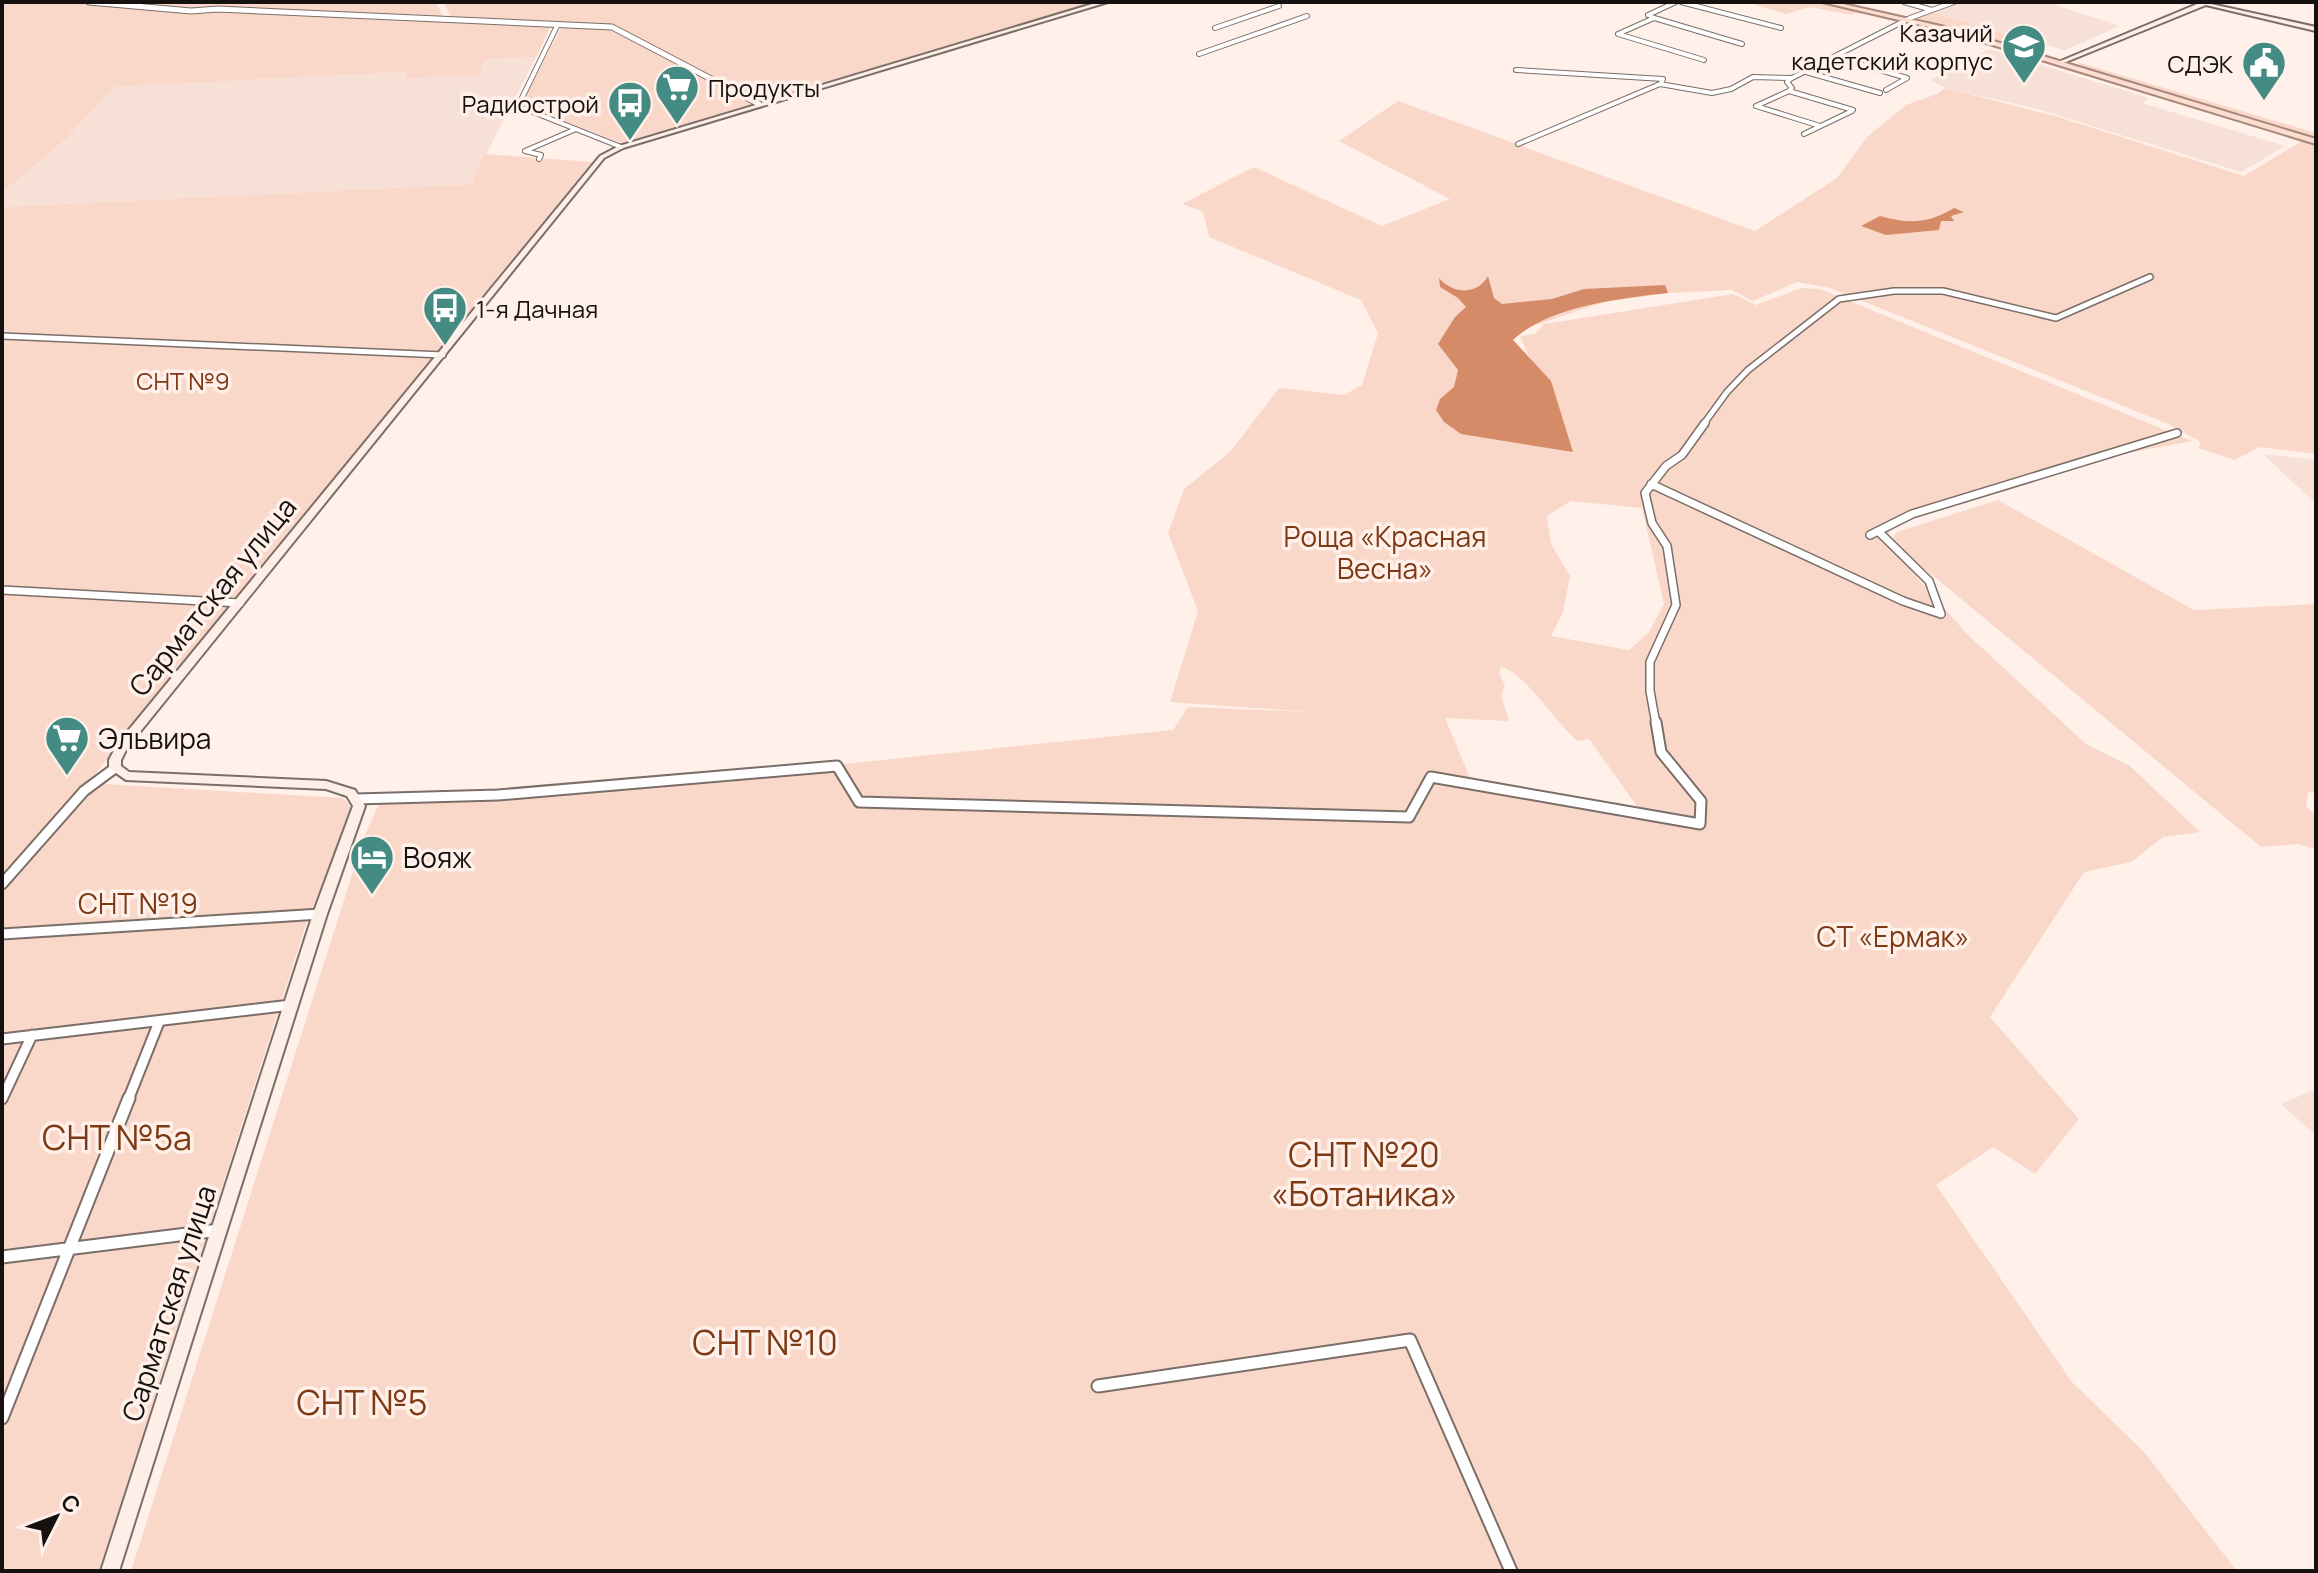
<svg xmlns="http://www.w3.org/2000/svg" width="2318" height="1573" font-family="Manrope,sans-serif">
  <rect width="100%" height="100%" fill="#fff0e9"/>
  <path fill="#f7e1d7" d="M 1959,2 L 2047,2 L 2120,26 L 2065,50 L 1933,13 Z
    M 1989,49 L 2149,98 L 2142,103 L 2285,146 L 2241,172 L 2037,109 L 1945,88 L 1930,80 Z
    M 536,57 L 471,184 L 2,207 L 2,193 L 66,139 L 114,87 L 408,72 L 405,77 L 485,59 Z
    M 2263,454 L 2316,460 L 2316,504 Z
    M 2316,1089 L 2316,1136 L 2281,1104 Z"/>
  <path fill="#f9d8ca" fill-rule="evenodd" d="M 2,2 L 436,2 L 444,18 L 552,24 L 536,57 L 485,59 L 479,75 L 405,78 L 407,72 L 114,87 L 66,139 L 2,193 Z
    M 443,2 L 1095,2 L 621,143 L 527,106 L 526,95 L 563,24 L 452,18 Z
    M 1745,2 L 1813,2 L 1877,15 L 1855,13 L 1852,15 L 1810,7 L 1786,14 Z
    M 1933,13 L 2022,38 L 2010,44 L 1917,18 Z
    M 2077,62 L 2316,133 L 2316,138 L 2082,66 Z
    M 1945,88 L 2055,116 L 2244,176 L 2302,141 L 2316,146 L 2316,454 L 2260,447 L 2235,460 L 2198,448 L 2201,442 L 2168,424 L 1830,288 L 1797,282 L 1753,301 L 1732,290 L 1668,293 L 1604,302 L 1524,329 L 1513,340 L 1530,359 L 1520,336 L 1535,334 L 1544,324 L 1733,294 L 1756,305 L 1801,288 L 1820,289 L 2192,441 L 2091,460 L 1895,519 L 1886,542 L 1967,634 L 2086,744 L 2130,766 L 2200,832 L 2163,837 L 2131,862 L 2084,872 L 1990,1017 L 2079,1119 L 2035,1174 L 1993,1147 L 1936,1185 L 2072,1382 L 2144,1452 L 2237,1571 L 131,1571 L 364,837 L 384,793 L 417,794 L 843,764 L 1173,730 L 1188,707 L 1311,712 L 1170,702 L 1198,611 L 1168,533 L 1184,489 L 1231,451 L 1279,388 L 1344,395 L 1362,385 L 1378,333 L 1361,300 L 1209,237 L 1203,212 L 1182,204 L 1254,167 L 1382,226 L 1450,199 L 1339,141 L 1398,101 L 1755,231 L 1837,178 L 1867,137 L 1906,105 L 1937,94 ZM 1571,501 L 1642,508 L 1664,604 L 1649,632 L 1629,650 L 1551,636 L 1563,612 L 1570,576 L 1551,544 L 1547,516 ZM 1501,667 C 1524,671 1557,725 1578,741 L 1589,739 L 1644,816 L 1476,792 L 1445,718 L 1509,721 L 1501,696 L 1505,685 L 1499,673 Z
    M 485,154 L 592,162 L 88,783 L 343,798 L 354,811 L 310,912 L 99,1571 L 2,1571 L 2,207 L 471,184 Z
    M 1998,500 L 2194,610 L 2316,604 L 2316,793 L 2308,792 L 2306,806 L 2316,816 L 2316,849 L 2297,844 L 2261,847 L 1891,541 L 1897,532 Z"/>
  <path fill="#d68b68" d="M 1954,208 L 1964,212 L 1951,216 L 1954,221 L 1941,221 L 1939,230 L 1886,235 L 1861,226 L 1880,216 C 1908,224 1928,224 1954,208 Z
    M 1488,276 L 1494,298 L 1502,304 L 1552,299 L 1584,289 L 1665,285 L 1668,293 C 1621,298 1547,307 1513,340 L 1551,381 L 1573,452 L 1461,434 L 1444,422 L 1436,410 L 1440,399 L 1454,387 L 1458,370 L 1438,344 L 1455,317 L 1466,307 L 1458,298 L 1440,287 L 1439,278 C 1454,295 1477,295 1488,276 Z"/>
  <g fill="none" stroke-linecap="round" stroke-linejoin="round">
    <g stroke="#7b6e68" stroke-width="6">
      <path id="minor-far4" d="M 1681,2 L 1781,28
        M 1904,2 L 1932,10
        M 1648,15 L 1676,2
        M 1651,17 L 1742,44
        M 1654,18 L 1618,34 L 1704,60
        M 1910,18 L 1954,2
        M 558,24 L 518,106 L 621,147
        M 1215,28 L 1279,6
        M 1199,54 L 1307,16
        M 1836,57 L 1907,78 L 1886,90
        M 1516,70 L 1663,79 L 1661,83
        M 1806,72 L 1880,93
        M 1789,91 L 1853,110
        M 1756,106 L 1789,91 L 1792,88 L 1787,82 L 1790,79 L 1908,19
        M 1756,106 L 1820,126
        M 1804,134 L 1852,111
        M 1518,144 L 1660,84 L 1712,93 L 1731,89 L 1753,77 L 1792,78
        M 539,159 L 541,155 L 525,151 L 576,129"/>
    </g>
    <g stroke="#7b6e68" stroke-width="8">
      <path id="minor-far3" d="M 2,336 L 443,355
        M 1703,425 L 1727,392 L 1748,370 L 1839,299 L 1894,291 L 1943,291 L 2056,318 L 2150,277"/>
    </g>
    <g stroke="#7b6e68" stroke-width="10">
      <path id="minor-far2" d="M 1651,484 L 1903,601 L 1941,614
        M 1878,531 L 1929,581 L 1941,614
        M 1870,535 L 1912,514 L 2177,433
        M 2,590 L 240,603
        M 1656,724 L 1650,691 L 1650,662 L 1676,605 L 1667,546 L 1652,523 L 1645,493 L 1666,466 L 1682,455 L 1705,423"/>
    </g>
    <g stroke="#7b6e68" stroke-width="13">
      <path id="minor-far1" d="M 356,799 L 498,795 L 837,766 L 859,802 L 1409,817 L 1431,777 L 1700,824 L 1701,801 L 1661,752 L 1656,722
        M 2,884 L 84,791 L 115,768
        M 2,934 L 320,914
        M 2,1039 L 291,1005
        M 2,1099 L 32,1035
        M 128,1100 L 159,1022"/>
    </g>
    <g stroke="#7b6e68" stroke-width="15">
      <path id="minor" d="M 2,1257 L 219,1230
        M 1098,1386 L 1410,1340 L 1511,1571
        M 2,1418 L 129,1098"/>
    </g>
    <g stroke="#7b6e68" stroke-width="7">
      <path id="tertiary" d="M 89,2 L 191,11 L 218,9 L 612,27 L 759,104"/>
    </g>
    <g stroke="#7b6e68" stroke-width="4">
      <path id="secondary" d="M 1099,2 L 1108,2 L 623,148 L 604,158 L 127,748 L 121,760 L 121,766 L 129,772 L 326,781 L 355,790 L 365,806 L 327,914 L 119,1571 L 101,1571 L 313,914 L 353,806 L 347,796 L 326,789 L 126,780 L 109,768 L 109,760 L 118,743 L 600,156 L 619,146 Z
        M 2202,2 L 2316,27 L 2316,31 L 2206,5 L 2061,64 L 2056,63 Z"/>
    </g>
    <g stroke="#a9887a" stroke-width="4">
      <path id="primary" d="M 1822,2 L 1834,2 L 1954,29 L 2316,139 L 2316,144 L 1950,32 Z"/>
    </g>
    <use href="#minor-far4" stroke="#fff" stroke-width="4"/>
    <use href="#minor-far3" stroke="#fff" stroke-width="5"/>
    <use href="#minor-far2" stroke="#fff" stroke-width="7"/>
    <use href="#minor-far1" stroke="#fff" stroke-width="9"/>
    <use href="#minor" stroke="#fff" stroke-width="11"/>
    <use href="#tertiary" stroke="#fff" stroke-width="5"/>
    <use href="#secondary" fill="#fdeee8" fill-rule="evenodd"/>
    <use href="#primary" fill="#fbded1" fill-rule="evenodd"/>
  </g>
  <defs>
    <g id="school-pin" transform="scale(2.3)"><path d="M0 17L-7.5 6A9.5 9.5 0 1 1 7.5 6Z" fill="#448b84" stroke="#fff0e9"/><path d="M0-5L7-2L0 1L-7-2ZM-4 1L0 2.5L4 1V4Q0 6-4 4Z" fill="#fff"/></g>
    <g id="civic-pin" transform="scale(2.3)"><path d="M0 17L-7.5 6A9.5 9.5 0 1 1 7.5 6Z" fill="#448b84" stroke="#fff0e9"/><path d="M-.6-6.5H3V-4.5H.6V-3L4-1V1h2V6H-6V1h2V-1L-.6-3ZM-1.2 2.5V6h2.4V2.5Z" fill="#fff"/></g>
    <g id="supermarket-pin" transform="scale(2.3)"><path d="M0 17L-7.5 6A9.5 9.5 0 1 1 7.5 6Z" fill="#448b84" stroke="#fff0e9"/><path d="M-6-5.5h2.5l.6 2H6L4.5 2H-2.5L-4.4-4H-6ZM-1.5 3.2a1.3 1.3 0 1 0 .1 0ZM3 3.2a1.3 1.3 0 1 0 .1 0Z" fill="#fff"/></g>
    <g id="bus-pin" transform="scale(2.3)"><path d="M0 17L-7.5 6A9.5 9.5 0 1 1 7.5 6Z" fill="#448b84" stroke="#fff0e9"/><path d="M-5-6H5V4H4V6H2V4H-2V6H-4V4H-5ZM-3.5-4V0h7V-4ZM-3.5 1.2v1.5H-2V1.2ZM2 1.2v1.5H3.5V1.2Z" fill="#fff"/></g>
    <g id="hotel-pin" transform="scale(2.3)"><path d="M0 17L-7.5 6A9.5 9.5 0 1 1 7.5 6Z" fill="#448b84" stroke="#fff0e9"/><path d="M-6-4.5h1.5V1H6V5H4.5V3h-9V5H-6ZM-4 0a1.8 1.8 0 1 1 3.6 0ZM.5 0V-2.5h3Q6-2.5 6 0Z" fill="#fff"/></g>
  </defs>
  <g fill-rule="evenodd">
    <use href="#school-pin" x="2024" y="46"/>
    <use href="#civic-pin" x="2264" y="63"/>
    <use href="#supermarket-pin" x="677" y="87"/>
    <use href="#bus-pin" x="630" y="103"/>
    <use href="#bus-pin" x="445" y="308"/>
    <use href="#supermarket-pin" x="67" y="738"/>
    <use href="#hotel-pin" x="372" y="857"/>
  </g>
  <g text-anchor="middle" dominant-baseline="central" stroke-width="7" stroke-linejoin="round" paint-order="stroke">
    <g font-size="24" fill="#16110f" stroke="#fff0e9" text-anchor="end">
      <text x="1993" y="32">Казачий<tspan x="1993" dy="28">кадетский корпус</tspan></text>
      <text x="2233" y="63">СДЭК</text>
      <text x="708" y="87" text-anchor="start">Продукты</text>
      <text x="599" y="103">Радиострой</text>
      <text x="476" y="308" text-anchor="start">1-я Дачная</text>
    </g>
    <g font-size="24" fill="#7e3814" stroke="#fff0e9">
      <text x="183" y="380">СНТ №9</text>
    </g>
    <g font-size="28" fill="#7e3814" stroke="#fff0e9">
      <text x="1385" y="536">Роща «Красная<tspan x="1385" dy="32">Весна»</tspan></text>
      <text x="138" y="903">СНТ №19</text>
      <text x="1893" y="936">СТ «Ермак»</text>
    </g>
    <g font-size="28" fill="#16110f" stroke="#fff0e9">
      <text transform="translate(212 596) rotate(-51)">Сарматская улица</text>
      <text transform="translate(168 1303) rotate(-72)">Сарматская улица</text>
    </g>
    <g font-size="28" fill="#16110f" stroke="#fff0e9" text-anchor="start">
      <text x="98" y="738">Эльвира</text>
      <text x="403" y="857">Вояж</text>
    </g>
    <g font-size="34" fill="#7e3814" stroke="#fff0e9">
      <text x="117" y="1137">СНТ №5а</text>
      <text x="1364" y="1154">СНТ №20<tspan x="1364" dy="39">«Ботаника»</tspan></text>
      <text x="765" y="1342">СНТ №10</text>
      <text x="362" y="1402">СНТ №5</text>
    </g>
  </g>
  <rect width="2318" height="1573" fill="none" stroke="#16110f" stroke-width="8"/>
  <g transform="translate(56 1517) rotate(48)" stroke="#fff0e9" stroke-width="6" paint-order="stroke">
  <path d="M0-6L14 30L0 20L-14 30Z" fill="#16110f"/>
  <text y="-12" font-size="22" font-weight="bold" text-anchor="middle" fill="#16110f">С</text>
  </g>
</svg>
